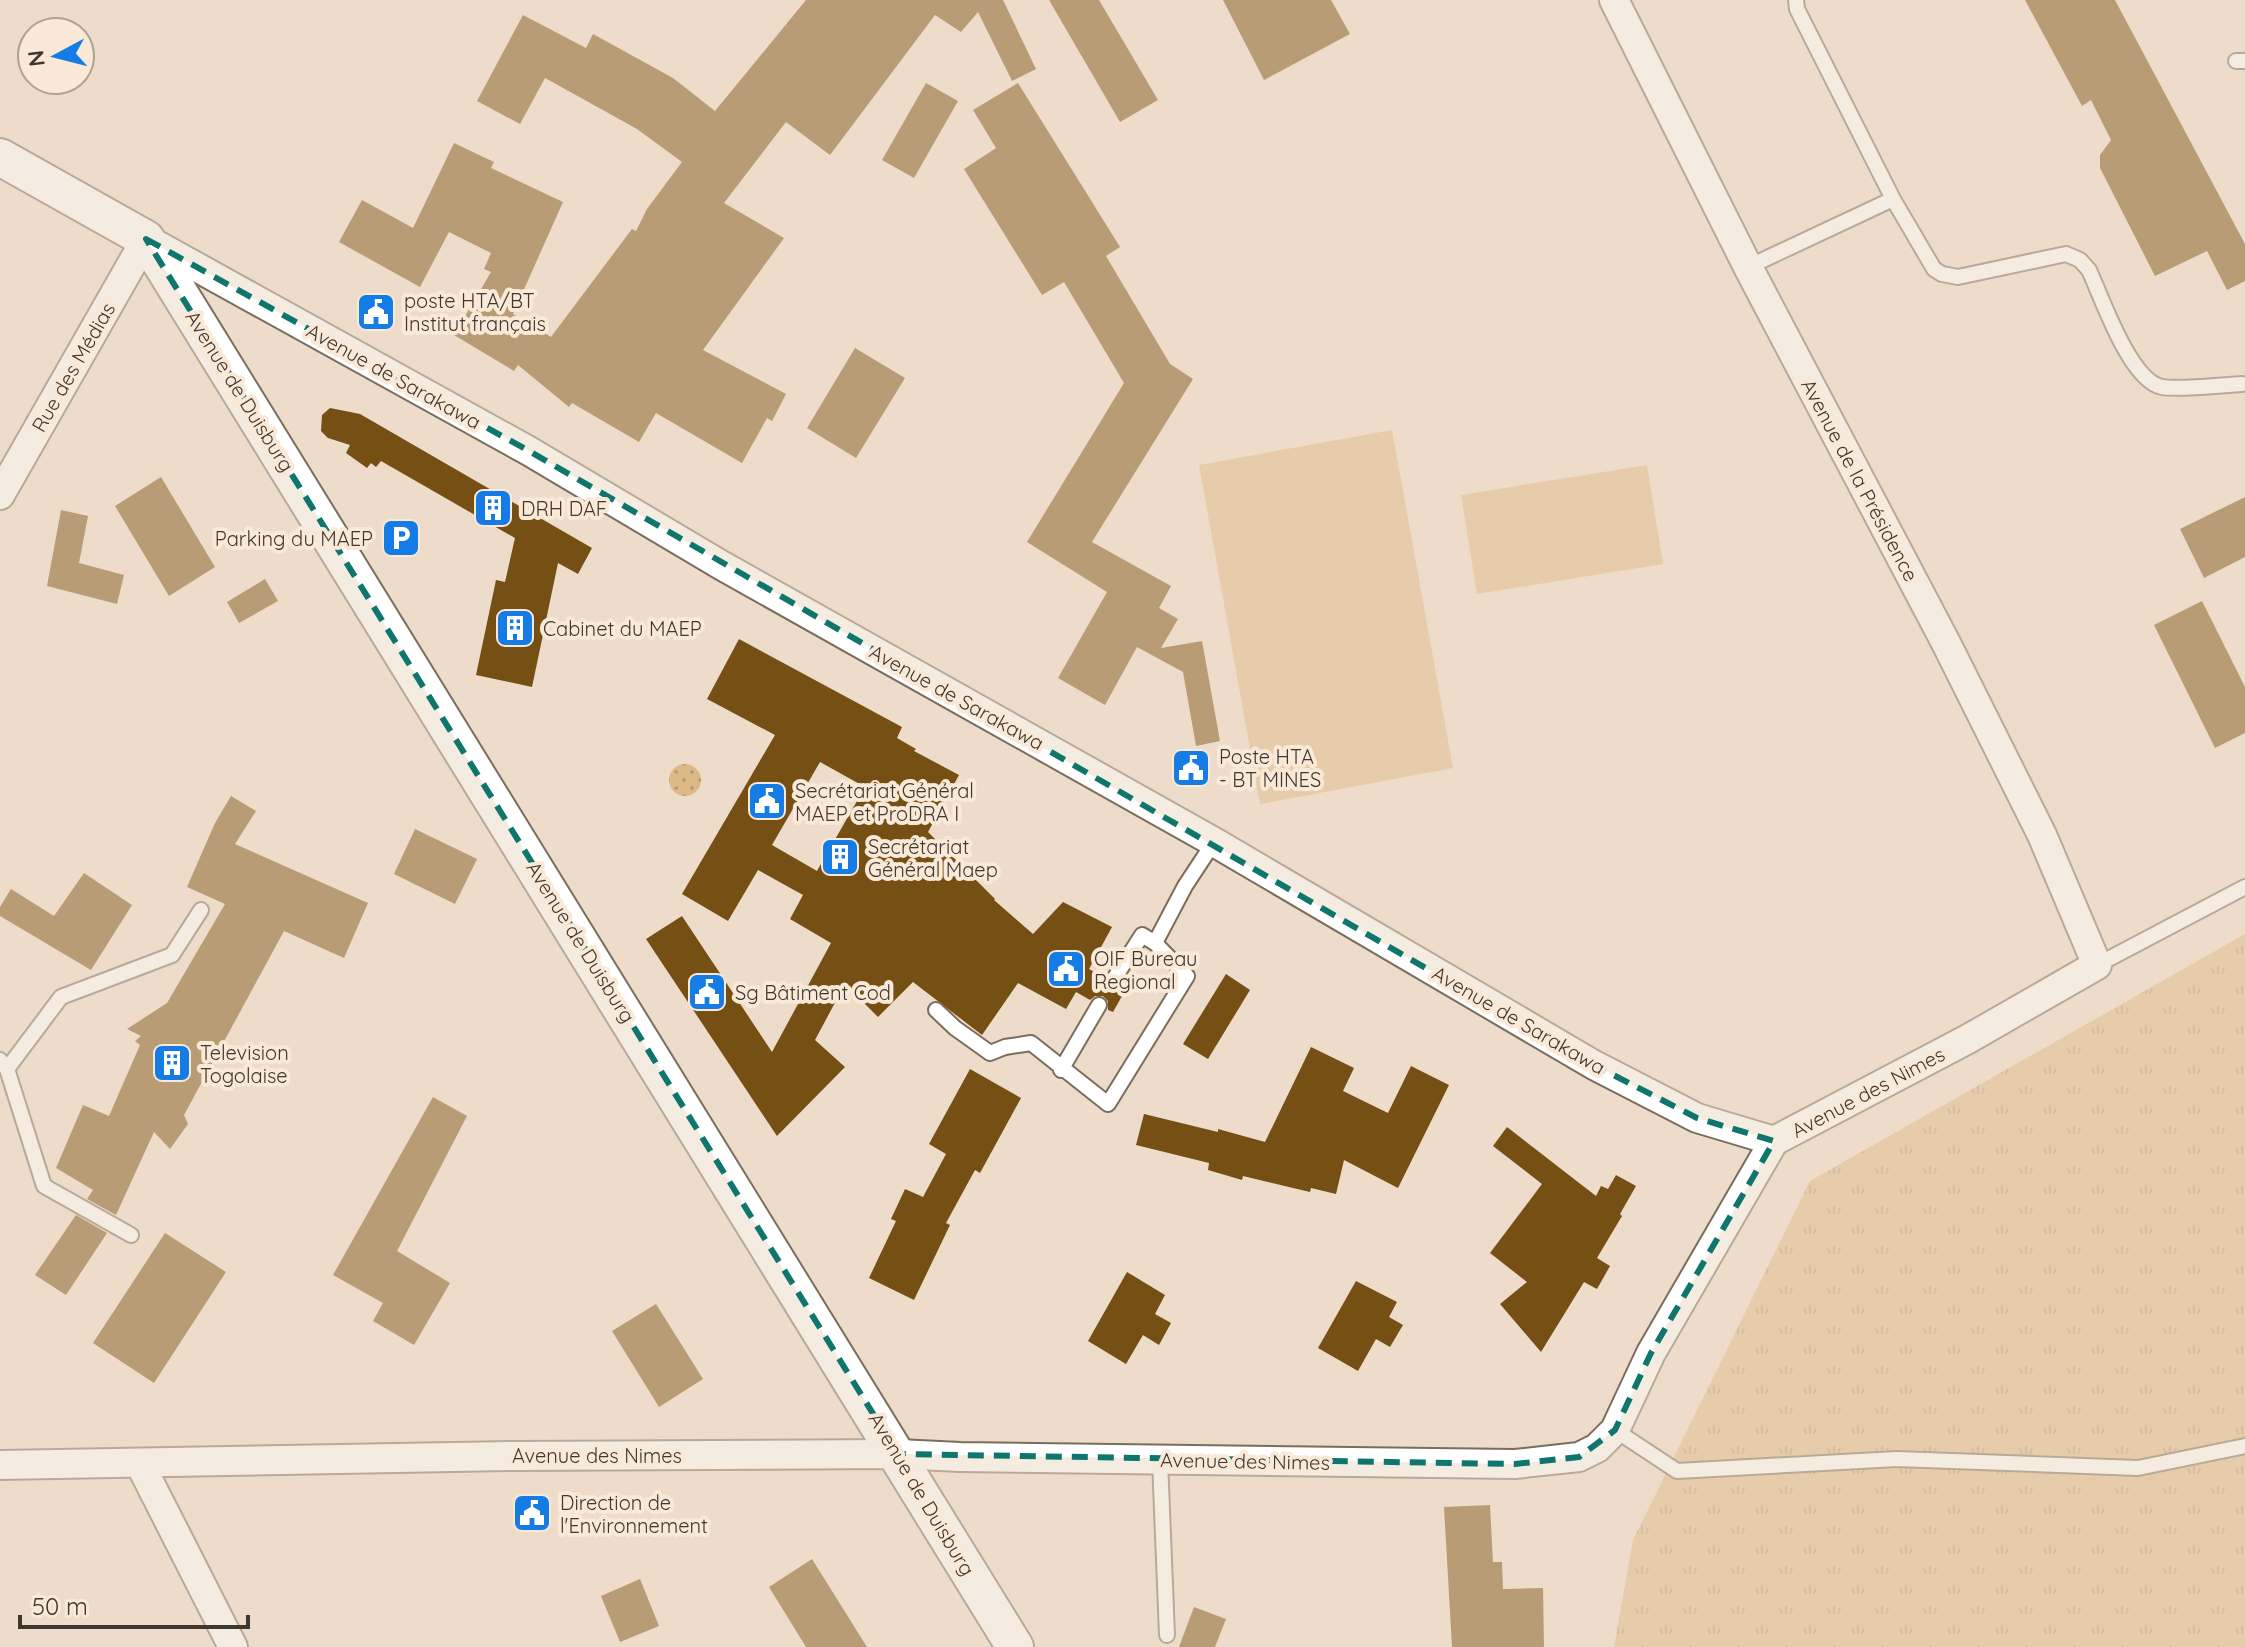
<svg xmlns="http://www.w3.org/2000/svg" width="2245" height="1647" font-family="Quicksand,sans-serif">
  <defs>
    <pattern id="grass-tufts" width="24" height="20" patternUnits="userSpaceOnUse" patternTransform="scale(2)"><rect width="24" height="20" fill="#deb988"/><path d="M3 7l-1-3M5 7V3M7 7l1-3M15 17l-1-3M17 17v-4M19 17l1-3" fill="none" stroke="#b59770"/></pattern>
    <pattern id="garden-dots" width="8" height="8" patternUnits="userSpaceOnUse" patternTransform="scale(2)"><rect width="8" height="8" fill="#deb988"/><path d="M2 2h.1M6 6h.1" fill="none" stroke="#b59770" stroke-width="1.8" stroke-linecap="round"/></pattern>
  </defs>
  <rect width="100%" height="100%" fill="#ecdcc9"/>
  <path fill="url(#grass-tufts)" d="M 2245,934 L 2245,1647 L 1614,1647 L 1633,1540 L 1810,1181 Z"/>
  <path fill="url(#garden-dots)" d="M669 780a16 16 0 1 1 32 0a16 16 0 1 1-32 0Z"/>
  <path fill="#deb988" d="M 1392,430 L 1453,768 L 1260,804 L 1199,465 Z
    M 1647,465 L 1663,564 L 1477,594 L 1461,495 Z"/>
  <path fill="#754f13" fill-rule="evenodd" d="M 806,0 L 1003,0 L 1036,69 L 1012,81 L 978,12 L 961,32 L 935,15 L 830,155 L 786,122 L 724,203 L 784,238 L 703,350 L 786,394 L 772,421 L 767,418 L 742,463 L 656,413 L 639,442 L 572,403 L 569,407 L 518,365 L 514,371 L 454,335 L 491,272 L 484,269 L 491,253 L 449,232 L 420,287 L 339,242 L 362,200 L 413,228 L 454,143 L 494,162 L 491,168 L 563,202 L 513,314 L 551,337 L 632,229 L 636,231 L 647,209 L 682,162 L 637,129 L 545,78 L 520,124 L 477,101 L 523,15 L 586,48 L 593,34 L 673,78 L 715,111 Z
    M 1049,0 L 1099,0 L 1158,100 L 1120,122 Z
    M 1223,0 L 1331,0 L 1350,34 L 1264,80 Z
    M 2025,0 L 2115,0 L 2245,244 L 2245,281 L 2227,290 L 2207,251 L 2155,276 L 2100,168 L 2100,155 L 2111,140 L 2091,100 L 2082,106 Z
    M 926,83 L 958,101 L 914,178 L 882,160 Z
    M 1018,83 L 1120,247 L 1106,256 L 1170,364 L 1193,379 L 1092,542 L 1171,586 L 1159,608 L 1178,619 L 1161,648 L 1202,641 L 1220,741 L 1196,746 L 1183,672 L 1137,647 L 1105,705 L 1058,678 L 1107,592 L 1027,542 L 1124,383 L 1064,282 L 1042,295 L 964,169 L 996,148 L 973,110 Z
    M 855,348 L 905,378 L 856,458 L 807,428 Z
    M 330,408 L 360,414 L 592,548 L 578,574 L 558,563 L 532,687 L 476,675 L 496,580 L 505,582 L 515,538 L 381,461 L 376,467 L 371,463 L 367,468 L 346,453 L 350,445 L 328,438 L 321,431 L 322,415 Z
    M 161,477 L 215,567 L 169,596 L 115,506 Z
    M 2245,497 L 2245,557 L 2204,578 L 2180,529 Z
    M 61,510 L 88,516 L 79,563 L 124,575 L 117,604 L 47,586 Z
    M 265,579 L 278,601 L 239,623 L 227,602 Z
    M 2202,601 L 2245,687 L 2245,733 L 2215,748 L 2154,625 Z
    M 739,639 L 902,727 L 897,738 L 916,749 L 914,751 L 959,775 L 928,832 L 995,899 L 994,900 L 1033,934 L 1063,902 L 1112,927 L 1089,969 L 1103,977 L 1103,986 L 1107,991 L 1116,991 L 1121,987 L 1126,989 L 1113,1012 L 1108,1010 L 1108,1001 L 1103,996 L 1095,996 L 1090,1000 L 1076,992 L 1066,1009 L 1018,983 L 982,1035 L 913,982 L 878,1017 L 845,984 L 815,1040 L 845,1067 L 777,1136 L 646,939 L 682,916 L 772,1052 L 831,943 L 790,919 L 803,895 L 758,870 L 728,921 L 682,894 L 775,735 L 707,699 ZM 820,762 L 865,787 L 817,871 L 772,845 Z
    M 231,796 L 256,811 L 235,844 L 368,903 L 344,958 L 284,931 L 184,1115 L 188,1124 L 170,1149 L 154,1132 L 116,1215 L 87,1199 L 93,1190 L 56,1168 L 83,1105 L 109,1116 L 140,1045 L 135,1041 L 141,1036 L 127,1029 L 167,1003 L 225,904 L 187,887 L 215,823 Z
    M 415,829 L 477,859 L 455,904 L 394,874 Z
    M 84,873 L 132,905 L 91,970 L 0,916 L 0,907 L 11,889 L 54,916 Z
    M 1226,974 L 1250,990 L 1208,1059 L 1183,1044 Z
    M 1311,1047 L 1354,1068 L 1343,1091 L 1388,1113 L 1411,1066 L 1449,1085 L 1398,1188 L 1344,1160 L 1336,1194 L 1311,1188 L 1310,1192 L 1243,1176 L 1242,1180 L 1208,1170 L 1209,1163 L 1136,1145 L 1144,1114 L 1218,1132 L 1218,1129 L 1265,1142 Z
    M 970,1069 L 1021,1098 L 980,1173 L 975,1170 L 946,1223 L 950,1225 L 914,1300 L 869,1278 L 896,1221 L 891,1219 L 905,1189 L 923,1197 L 946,1154 L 929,1144 Z
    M 433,1097 L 467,1116 L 397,1251 L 450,1283 L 414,1345 L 373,1321 L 383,1303 L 333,1275 Z
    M 1507,1127 L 1596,1196 L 1601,1186 L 1608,1189 L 1616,1175 L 1636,1186 L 1620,1214 L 1622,1216 L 1597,1258 L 1610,1266 L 1597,1289 L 1584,1282 L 1541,1352 L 1500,1304 L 1527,1282 L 1490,1253 L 1542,1184 L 1493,1146 Z
    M 76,1215 L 107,1233 L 66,1295 L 35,1275 Z
    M 165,1233 L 226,1272 L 154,1383 L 93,1343 Z
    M 1127,1272 L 1165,1295 L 1155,1314 L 1171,1323 L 1159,1345 L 1143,1335 L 1126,1364 L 1088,1341 Z
    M 1356,1281 L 1397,1302 L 1389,1317 L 1403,1325 L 1390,1347 L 1376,1339 L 1358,1371 L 1318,1348 Z
    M 656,1304 L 703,1379 L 659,1407 L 612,1331 Z
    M 1490,1505 L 1493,1562 L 1502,1562 L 1503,1589 L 1543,1588 L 1544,1647 L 1452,1647 L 1444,1507 Z
    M 812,1559 L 867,1647 L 806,1647 L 769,1587 Z
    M 640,1579 L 659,1626 L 620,1642 L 601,1596 Z
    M 1194,1607 L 1226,1619 L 1215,1647 L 1179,1647 Z"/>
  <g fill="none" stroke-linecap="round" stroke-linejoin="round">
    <g stroke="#7b6d5c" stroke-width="18">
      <path id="service" d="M 2236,61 L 2245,61
        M 1893,199 L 1934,269 L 1942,274 L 1958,277 L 2066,254 L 2080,260 L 2089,270 C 2102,298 2130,381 2162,387 C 2179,390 2222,385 2242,384
        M 1748,267 L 1893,199 L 1797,9 L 1796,0
        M 1155,943 L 1185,886 L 1214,842
        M 2097,965 L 2245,887
        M 936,1010 L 955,1028 L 990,1053 L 1005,1047 L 1031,1043 L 1108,1104 L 1187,976 L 1155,943 L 1142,935 L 1112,982
        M 0,1060 L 7,1069 L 44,1186 L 131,1235
        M 7,1069 L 61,997 L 172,955 L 201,910
        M 1061,1070 L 1099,1005
        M 1615,1430 L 1677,1471 L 1897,1459 L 2138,1468 L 2245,1446
        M 1160,1460 L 1167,1635"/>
    </g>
    <g stroke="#7b6d5c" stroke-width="32">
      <path id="minor" d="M 0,495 L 146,239 L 529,451 L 721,565 L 1214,842 L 1594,1065 L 1697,1118 L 1774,1141
        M 140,1464 L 233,1647
        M 0,1465 L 514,1456 L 898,1454 L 960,1457 L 1515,1464 L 1579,1457 L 1597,1448 L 1615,1430 L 1651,1353 L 1774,1141 L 1968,1039 L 2097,965 L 2042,835 L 1946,643 L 1748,267 L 1614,0"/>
    </g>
    <g stroke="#7b6d5c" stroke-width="40">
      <path id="tertiary" d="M 0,157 L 146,239 L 1015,1647"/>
    </g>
    <use href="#service" stroke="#fff" stroke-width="14"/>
    <use href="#minor" stroke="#fff" stroke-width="28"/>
    <use href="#tertiary" stroke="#fff" stroke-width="36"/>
  </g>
  <path d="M0 0H2245V1647H0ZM 146,239 L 529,451 L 1594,1065 L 1697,1118 L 1774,1141 L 1651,1353 L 1615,1430 L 1579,1457 L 1515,1464 L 898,1454 Z" fill="#ecdcc9" fill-opacity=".55" fill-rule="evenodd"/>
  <path fill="none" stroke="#0f766e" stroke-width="6" stroke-dasharray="16 10" stroke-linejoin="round" d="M 146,239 L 529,451 L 1594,1065 L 1697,1118 L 1774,1141 L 1651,1353 L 1615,1430 L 1579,1457 L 1515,1464 L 898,1454 Z"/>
  <defs>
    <g id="civic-square" transform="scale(2)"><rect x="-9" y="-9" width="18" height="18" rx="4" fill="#147ce4" stroke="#f9e9d6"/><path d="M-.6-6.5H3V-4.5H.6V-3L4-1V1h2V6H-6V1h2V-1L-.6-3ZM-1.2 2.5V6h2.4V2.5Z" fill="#fff"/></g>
    <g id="building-square" transform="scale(2)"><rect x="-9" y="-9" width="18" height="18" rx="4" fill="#147ce4" stroke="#f9e9d6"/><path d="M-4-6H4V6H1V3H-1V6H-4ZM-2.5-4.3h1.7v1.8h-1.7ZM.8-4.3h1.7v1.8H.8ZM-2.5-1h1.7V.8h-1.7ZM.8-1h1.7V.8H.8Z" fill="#fff"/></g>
    <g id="parking-square" transform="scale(2)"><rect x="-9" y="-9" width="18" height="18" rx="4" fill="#147ce4" stroke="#f9e9d6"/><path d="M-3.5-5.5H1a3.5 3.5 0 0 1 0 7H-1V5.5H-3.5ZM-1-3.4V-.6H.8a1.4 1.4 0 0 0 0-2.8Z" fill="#fff"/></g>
  </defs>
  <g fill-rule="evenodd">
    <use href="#civic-square" x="376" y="312"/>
    <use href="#building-square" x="493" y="508"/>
    <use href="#parking-square" x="401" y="538"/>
    <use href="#building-square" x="515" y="628"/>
    <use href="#civic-square" x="1191" y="768"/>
    <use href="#civic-square" x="767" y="801"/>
    <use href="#building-square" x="840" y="857"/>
    <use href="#civic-square" x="1066" y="969"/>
    <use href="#civic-square" x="707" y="992"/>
    <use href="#building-square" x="172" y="1063"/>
    <use href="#civic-square" x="532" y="1513"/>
  </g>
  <g text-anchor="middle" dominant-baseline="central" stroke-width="8" stroke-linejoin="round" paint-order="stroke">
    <g font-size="20" fill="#3e3830" stroke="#f9e9d6" text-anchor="start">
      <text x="404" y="300">poste HTA/BT<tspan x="404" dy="23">Institut français</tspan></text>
      <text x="521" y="508">DRH DAF</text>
      <text x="373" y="538" text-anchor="end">Parking du MAEP</text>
      <text x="543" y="628">Cabinet du MAEP</text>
      <text x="1219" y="756">Poste HTA<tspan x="1219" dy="23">- BT MINES</tspan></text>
      <text x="795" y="790">Secrétariat Général<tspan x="795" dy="23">MAEP et ProDRA I</tspan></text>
      <text x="868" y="846">Secrétariat<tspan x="868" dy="23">Général Maep</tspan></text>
      <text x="1094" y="958">OIF Bureau<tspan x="1094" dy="23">Regional</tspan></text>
      <text x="735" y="992">Sg Bâtiment Cod</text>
      <text x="200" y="1052">Television<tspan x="200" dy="23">Togolaise</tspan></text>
      <text x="560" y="1502">Direction de<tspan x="560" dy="23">l'Environnement</tspan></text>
    </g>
    <g font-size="20" fill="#3e3830" stroke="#f9e9d6">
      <text transform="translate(73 367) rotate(-60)">Rue des Médias</text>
      <text transform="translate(394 376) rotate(29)">Avenue de Sarakawa</text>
      <text transform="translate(240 391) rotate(58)">Avenue de Duisburg</text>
      <text transform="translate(1860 480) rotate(62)">Avenue de la Présidence</text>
      <text transform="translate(957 697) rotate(29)">Avenue de Sarakawa</text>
      <text transform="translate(581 942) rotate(58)">Avenue de Duisburg</text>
      <text transform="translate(1519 1020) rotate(30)">Avenue de Sarakawa</text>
      <text transform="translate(1868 1092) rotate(-28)">Avenue des Nimes</text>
      <text x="597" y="1455">Avenue des Nimes</text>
      <text transform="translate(1245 1461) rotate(1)">Avenue des Nimes</text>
      <text transform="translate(922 1494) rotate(59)">Avenue de Duisburg</text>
    </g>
  </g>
  <g transform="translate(56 56) rotate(263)"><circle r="38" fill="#f9e9d6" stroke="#aea294" stroke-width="2"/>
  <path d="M0-6L14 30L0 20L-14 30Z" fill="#147ce4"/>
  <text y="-12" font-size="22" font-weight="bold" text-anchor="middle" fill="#3e3830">N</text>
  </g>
  <path d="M20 1615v12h228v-12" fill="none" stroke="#3e3830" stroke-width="4"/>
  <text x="32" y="1615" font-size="24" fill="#3e3830" stroke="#f9e9d6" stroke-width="6" paint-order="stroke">50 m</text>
</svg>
